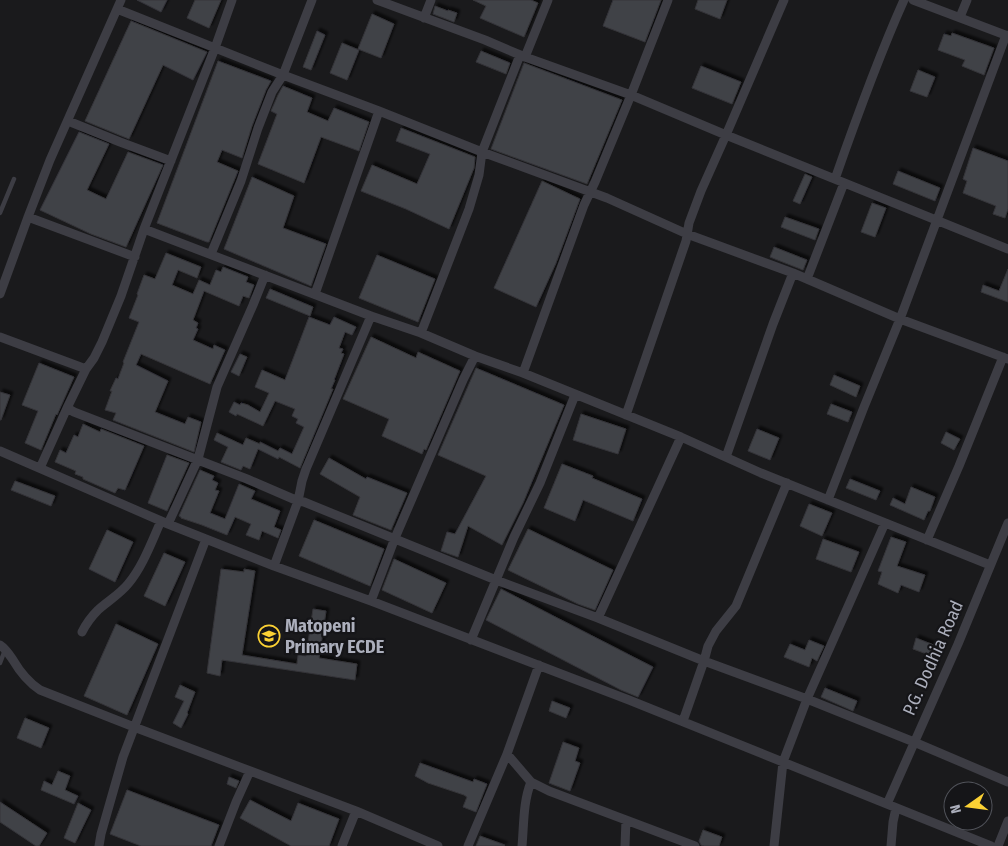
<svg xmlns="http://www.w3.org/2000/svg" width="1008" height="846" font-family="'Fira Sans Condensed',sans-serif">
  <defs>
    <filter id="shadow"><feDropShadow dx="3" dy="-3" stdDeviation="1" flood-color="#0009"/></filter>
  </defs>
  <rect width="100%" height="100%" fill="#1a1a1c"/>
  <path fill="#414247" stroke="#343439" filter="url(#shadow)" d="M 137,0 L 167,0 L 161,12 Z
    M 195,0 L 221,0 L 209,28 L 187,18 Z
    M 473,0 L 531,0 L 538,3 L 524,37 L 480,18 L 486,6 Z
    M 613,0 L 661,0 L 645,42 L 603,26 Z
    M 698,0 L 727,0 L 720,19 L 695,9 Z
    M 435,6 L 448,11 L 448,10 L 457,13 L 454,22 L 433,14 Z
    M 372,14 L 394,24 L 381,58 L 358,49 Z
    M 131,21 L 207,52 L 193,80 L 163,65 L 129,139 L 85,121 Z
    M 317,31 L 325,35 L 311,70 L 303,67 Z
    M 952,33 L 994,48 L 984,75 L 962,66 L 965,60 L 938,50 L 944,34 L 951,36 Z
    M 342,43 L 359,50 L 347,80 L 330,73 Z
    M 481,51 L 510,63 L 506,74 L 476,62 Z
    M 218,61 L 271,81 L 266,90 L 252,126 L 242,158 L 222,150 L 217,162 L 238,171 L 209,242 L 207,242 L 157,223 Z
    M 524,63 L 622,100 L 587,184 L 491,149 Z
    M 701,66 L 741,82 L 732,104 L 692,88 Z
    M 918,70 L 935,77 L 927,97 L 910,91 Z
    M 283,86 L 312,98 L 307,112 L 328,121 L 334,108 L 369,122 L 359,151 L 321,137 L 304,183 L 258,164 L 277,114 L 271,111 L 278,95 Z
    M 401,128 L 475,157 L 474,168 L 449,229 L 406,209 L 361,191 L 372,165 L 417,184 L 430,154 L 396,141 Z
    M 79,132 L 109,144 L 87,190 L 106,199 L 128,152 L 163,165 L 126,247 L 91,234 L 40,210 Z
    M 973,148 L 1008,161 L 1008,209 L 1005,218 L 993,214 L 996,206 L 963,193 L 967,181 L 963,179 Z
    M 898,171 L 940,188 L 935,201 L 893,184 Z
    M 805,174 L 812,177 L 800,204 L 793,201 Z
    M 252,177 L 294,196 L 283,228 L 326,244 L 311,286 L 224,249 Z
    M 542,181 L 580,199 L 556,263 L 536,307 L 494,288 Z
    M 872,203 L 886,208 L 875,237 L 861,232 Z
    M 785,217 L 819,229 L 815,240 L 781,227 Z
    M 774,247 L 807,260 L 803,270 L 770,257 Z
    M 166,253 L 201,267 L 197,278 L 178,270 L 172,285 L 193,294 L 199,280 L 210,285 L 216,270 L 221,272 L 223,267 L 248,277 L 246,282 L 254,285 L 249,298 L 243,296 L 239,306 L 204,291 L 193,320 L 198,323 L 196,328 L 198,329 L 193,340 L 213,349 L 214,345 L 225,350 L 210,384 L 141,354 L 136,365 L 168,381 L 155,412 L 185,424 L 188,417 L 201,422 L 194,452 L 113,420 L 116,413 L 105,410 L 112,391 L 110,391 L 116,378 L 118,379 L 124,363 L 123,362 L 139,322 L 129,318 L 138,295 L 137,294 L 144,275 L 155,279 Z
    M 377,255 L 435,279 L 418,322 L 359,298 Z
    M 1008,269 L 1008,302 L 981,292 L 983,285 L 999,291 Z
    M 270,289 L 313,307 L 310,316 L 266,298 Z
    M 309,317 L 330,325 L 334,317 L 356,327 L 352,335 L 345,332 L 339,348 L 343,349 L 341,353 L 344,354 L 334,380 L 335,380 L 331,389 L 333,389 L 300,468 L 279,457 L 278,459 L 258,449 L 250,469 L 243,466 L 241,470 L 221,462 L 228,447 L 214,440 L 217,433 L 243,445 L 246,438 L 260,444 L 260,442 L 278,451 L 280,448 L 292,454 L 304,427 L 296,423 L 298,419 L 292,416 L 295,409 L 275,401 L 263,426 L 237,414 L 236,416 L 229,412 L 234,402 L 240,405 L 241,403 L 248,405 L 260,412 L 269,393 L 255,387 L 262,370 L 285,380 Z
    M 371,337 L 416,358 L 418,352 L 460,371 L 426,450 L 424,449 L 422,454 L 382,436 L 389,419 L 343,399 Z
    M 240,354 L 247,357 L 239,376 L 231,372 Z
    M 39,363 L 74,377 L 57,415 L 56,414 L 41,450 L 25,443 L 38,411 L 22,405 Z
    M 476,368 L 564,405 L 523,503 L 502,545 L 468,526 L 458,557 L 441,551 L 447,532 L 455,534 L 486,476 L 438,455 Z
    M 834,375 L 860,386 L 856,397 L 830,385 Z
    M 0,392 L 10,395 L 1,420 L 0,420 Z
    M 831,404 L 852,412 L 848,422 L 827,414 Z
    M 581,414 L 626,429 L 618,454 L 573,440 Z
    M 83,424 L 100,432 L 101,429 L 144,446 L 125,490 L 118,488 L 115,493 L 83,479 L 83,477 L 75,474 L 76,471 L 55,462 L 60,450 L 66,453 L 74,435 L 78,437 Z
    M 757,429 L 779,438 L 770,460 L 748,451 Z
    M 946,432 L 960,439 L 954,450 L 941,443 Z
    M 167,455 L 189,463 L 167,511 L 148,503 Z
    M 329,458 L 366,479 L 367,477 L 407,493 L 391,530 L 353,515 L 360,497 L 320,474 Z
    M 562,464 L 593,476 L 592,478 L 642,499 L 633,521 L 583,500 L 575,521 L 544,508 Z
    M 200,470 L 214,476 L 212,480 L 218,483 L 215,490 L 219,491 L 210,513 L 225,519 L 239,484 L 255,491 L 251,499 L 280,511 L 274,527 L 281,530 L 278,538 L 262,531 L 259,540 L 246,535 L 251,524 L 235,517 L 227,535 L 202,525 L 181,518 L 181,517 L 179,516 Z
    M 850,479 L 880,491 L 876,500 L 846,488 Z
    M 15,481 L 55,496 L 51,506 L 11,490 Z
    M 911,487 L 935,497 L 930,511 L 928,511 L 924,520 L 890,505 L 893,498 L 905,504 Z
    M 809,504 L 832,513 L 822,536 L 800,526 Z
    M 314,520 L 384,549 L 370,586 L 299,556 Z
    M 528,529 L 613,570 L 595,610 L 578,604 L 508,570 Z
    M 107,530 L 133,542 L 115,582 L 89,569 Z
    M 891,537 L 906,542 L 897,566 L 925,575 L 919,592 L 901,585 L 898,593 L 878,584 L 882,572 L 878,571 Z
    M 823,539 L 859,552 L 851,572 L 816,559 Z
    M 164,553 L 185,562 L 165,606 L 144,596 Z
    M 394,559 L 446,583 L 432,613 L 382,590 Z
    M 221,569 L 244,572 L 244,569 L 255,571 L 242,655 L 297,664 L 298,655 L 306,656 L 313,609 L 326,611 L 319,658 L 357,664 L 355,680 L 222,660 L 220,676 L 207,673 Z
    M 501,589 L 653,667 L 638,697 L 621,690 L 486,620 Z
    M 116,624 L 158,644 L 127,715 L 84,696 Z
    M 916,638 L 939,647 L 935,657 L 913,649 Z
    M 809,640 L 824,646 L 817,661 L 812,658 L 809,667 L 784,657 L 790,644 L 805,650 Z
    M 180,685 L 195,692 L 187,713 L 188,714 L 181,728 L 173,723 L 184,701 L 175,697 Z
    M 825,688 L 857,701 L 853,711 L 821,697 Z
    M 552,701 L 570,708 L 566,718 L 549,711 Z
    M 25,718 L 49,728 L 41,748 L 17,738 Z
    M 563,742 L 579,748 L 575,761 L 580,763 L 570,791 L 549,783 Z
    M 420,763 L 473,782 L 474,779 L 487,784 L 476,812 L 463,807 L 467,797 L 464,795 L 428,783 L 415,776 Z
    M 58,771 L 70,776 L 65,790 L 78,796 L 74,804 L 41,790 L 44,781 L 52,785 Z
    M 229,777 L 239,781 L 236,788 L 227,784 Z
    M 127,790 L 219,825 L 211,846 L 141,846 L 110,834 Z
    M 250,800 L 291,821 L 298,803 L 339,819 L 329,846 L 291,846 L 240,818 Z
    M 0,802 L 47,833 L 39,846 L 36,846 L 0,822 Z
    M 78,803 L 91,810 L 75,843 L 64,838 Z
    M 703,830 L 722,837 L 719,846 L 704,846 L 701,845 L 699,841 Z
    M 480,836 L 505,845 L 504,846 L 476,846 Z"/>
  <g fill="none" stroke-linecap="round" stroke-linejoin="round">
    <path stroke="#3d3d44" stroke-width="4.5" d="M 0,213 L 14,179
      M 0,663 L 5,650"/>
    <path stroke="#3d3d44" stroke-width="9" d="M 377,0 L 485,40 L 525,57 L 631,95 L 726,135 L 1008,249
      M 913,0 L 1008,36
      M 117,9 L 283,75 L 379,111 L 482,152 L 607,198 L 687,234 L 793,273 L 900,319 L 1008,359
      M 960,17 L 967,0
      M 424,18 L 431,0
      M 525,57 L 548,0
      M 68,121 L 120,142 L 171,161
      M 835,179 C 856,119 878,58 904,0
      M 28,217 L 135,257
      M 144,229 L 371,316 L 421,333 L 475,356 L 523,373 L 681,437 L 761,473 L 990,565
      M 211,254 L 241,181 L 258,128 L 272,92 L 283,75 L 312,0
      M 807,279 L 844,183
      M 0,294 L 28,217 L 50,160 L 121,0
      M 315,294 L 379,111
      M 421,333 L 469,209 L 479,175 L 482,152 L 520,55
      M 0,337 L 86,369 L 94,358 L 102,342 L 121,296 L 144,229 L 215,48 L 232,0
      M 86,369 L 67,408 L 74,412 L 247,479 L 298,501 L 304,502 L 496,580 L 598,618 L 704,661 L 807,699 L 914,742 L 1008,782
      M 523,373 L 584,205 L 595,182 L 631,95 L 668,0
      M 626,415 L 686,241 L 689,223 L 701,191 L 726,135 L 784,0
      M 0,451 L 168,524 L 274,566 L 371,601 L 629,700 L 991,846
      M 726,457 L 773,324 L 793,273
      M 40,468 L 67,408
      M 828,500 L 864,407 L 900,319 L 1006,35
      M 168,524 L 198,459 L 217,387 L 253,305 L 265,275
      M 927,540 L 959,466 L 1003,357
      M 274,566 L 298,501 L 302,481 L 306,469 L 371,316
      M 371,601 L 395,538 L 463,380 L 475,356
      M 598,618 L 681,437
      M 82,632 C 86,624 91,617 98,610 C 108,601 120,594 128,584 C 143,566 151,543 161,521
      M 471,640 L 514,537 L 540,483 L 575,395
      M 0,645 C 6,649 9,654 13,660 C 20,672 28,682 40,690 L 134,727 L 356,811 L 438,846
      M 683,721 L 704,661 L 708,646 L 716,631 L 736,606 L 787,483
      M 507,754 L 531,782 L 549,791 L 695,846
      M 887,804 L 958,644 L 1008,523
      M 99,846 L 101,834 L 123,757 L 206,539
      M 219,846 L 236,802 L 250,771
      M 342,846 L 356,811
      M 468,846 L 507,754 L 539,665
      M 522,846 C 524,824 523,802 531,782
      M 625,846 L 626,820
      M 774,846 L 783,762 L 807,699 L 885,523
      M 891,846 L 893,822 L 896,808
      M 998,846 L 1008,821"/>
  </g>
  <defs>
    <g id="school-ring" transform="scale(1.125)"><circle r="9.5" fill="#151518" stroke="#fbd134" stroke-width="1.5"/><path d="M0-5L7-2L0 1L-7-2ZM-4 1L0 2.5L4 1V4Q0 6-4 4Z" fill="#fbd134"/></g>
  </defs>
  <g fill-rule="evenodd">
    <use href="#school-ring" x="269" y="636"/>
  </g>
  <g text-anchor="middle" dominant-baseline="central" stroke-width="4.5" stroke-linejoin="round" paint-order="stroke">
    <g font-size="18" font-weight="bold" fill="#acafbc" stroke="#151518" text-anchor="start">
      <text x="285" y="626">Matopeni<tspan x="285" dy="21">Primary ECDE</tspan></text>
    </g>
    <g font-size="18" fill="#acafbc" stroke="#151518">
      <text transform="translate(933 658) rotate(-66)">P.G. Dodhia Road</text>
    </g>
  </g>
  <g transform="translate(968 806) rotate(256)"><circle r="24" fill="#151518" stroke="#51535a"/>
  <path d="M0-4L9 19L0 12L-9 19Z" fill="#fbd134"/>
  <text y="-8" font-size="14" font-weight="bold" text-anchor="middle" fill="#acafbc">N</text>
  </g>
</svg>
